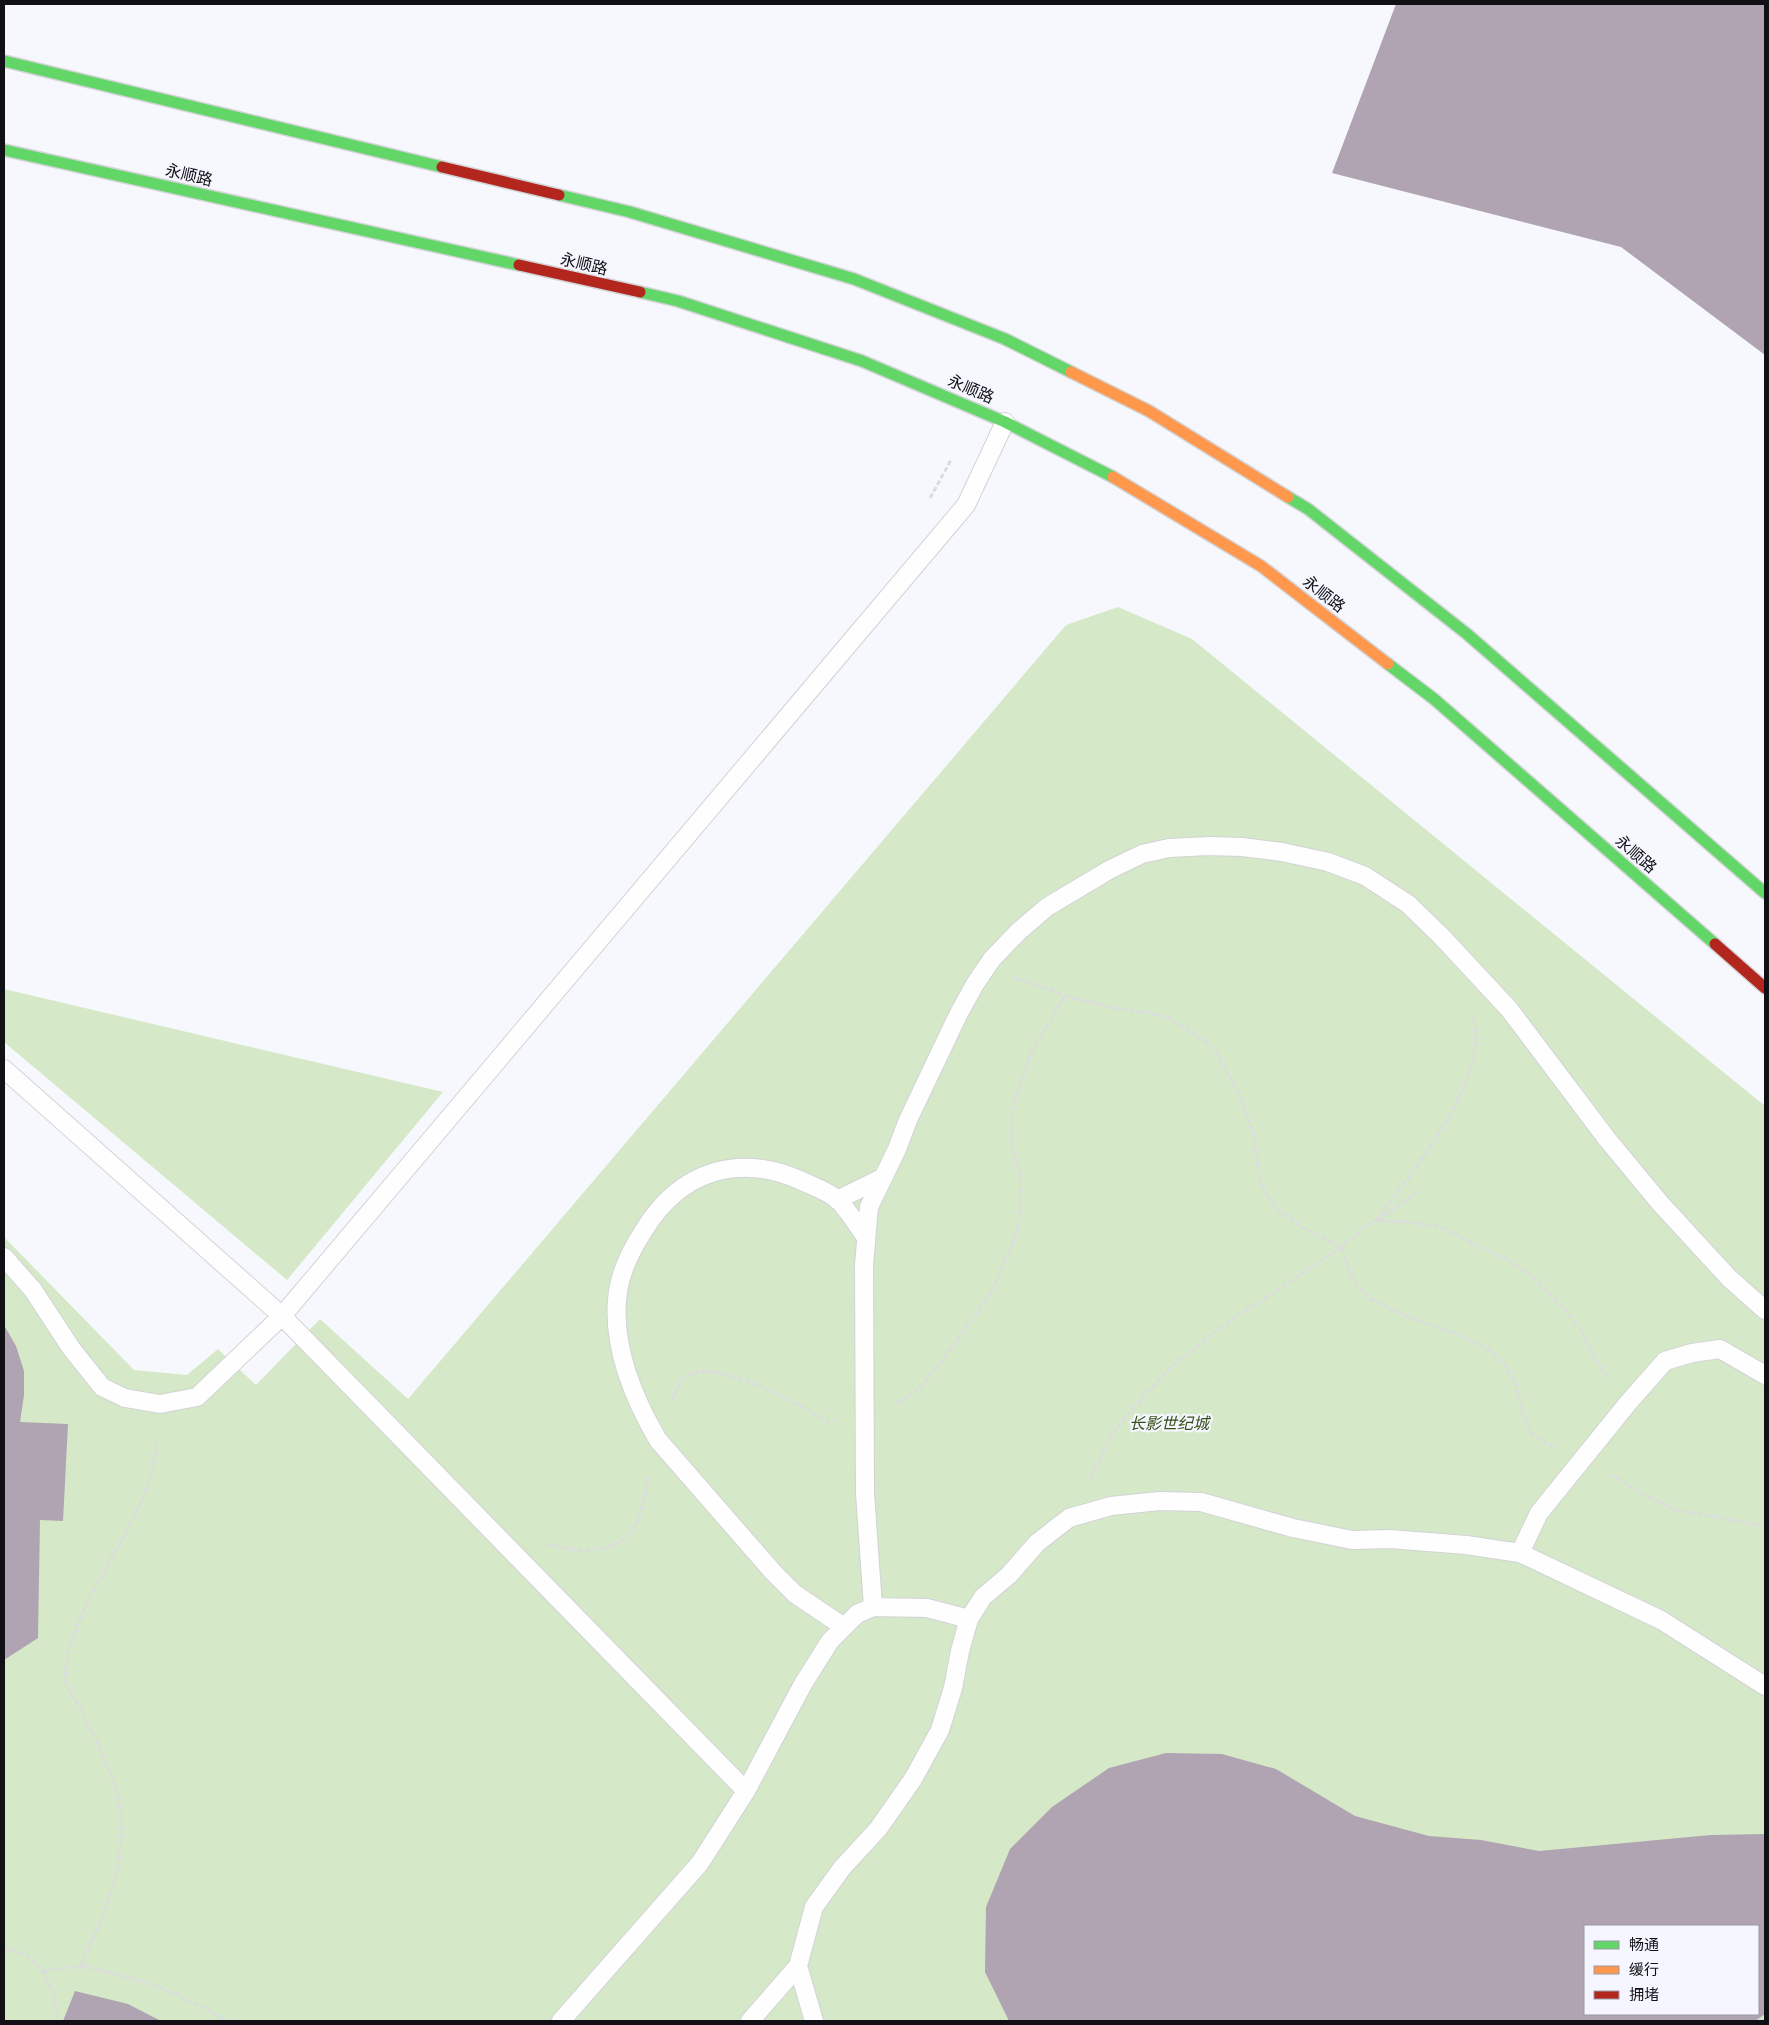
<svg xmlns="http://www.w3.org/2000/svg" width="1769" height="2025" font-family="'Zilla Slab','Noto Sans SC',serif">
  <rect width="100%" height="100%" fill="#f7f8fd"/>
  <path fill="#d5e8c7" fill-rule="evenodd" d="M 1118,607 L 1192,639 L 1765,1106 L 1765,2021 L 4,2021 L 4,1237 L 134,1370 L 187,1375 L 218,1349 L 256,1385 L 320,1319 L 408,1399 L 1066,625 ZM 1585,1926 L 1758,1926 L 1758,2014 L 1585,2014 Z
    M 4,989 L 443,1092 L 287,1280 L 4,1042 Z"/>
  <path fill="#b0a4b3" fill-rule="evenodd" d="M 1396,4 L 1765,4 L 1765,355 L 1621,247 L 1332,173 Z
    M 4,1325 L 16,1346 L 24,1371 L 24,1395 L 20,1422 L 68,1424 L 63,1521 L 40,1520 L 38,1638 L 4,1660 Z
    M 1166,1753 L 1222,1754 L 1276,1769 L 1355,1816 L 1429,1836 L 1481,1840 L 1539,1851 L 1711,1835 L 1765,1834 L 1765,2014 L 1755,2021 L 1009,2021 L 985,1972 L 986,1907 L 1010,1849 L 1052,1807 L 1109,1768 ZM 1585,1926 L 1758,1926 L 1758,2014 L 1585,2014 Z
    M 75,1991 L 128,2004 L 161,2021 L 63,2021 Z"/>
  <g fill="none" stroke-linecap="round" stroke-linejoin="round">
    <g stroke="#d2d3d7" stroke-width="20">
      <path id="lane" d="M 4,1069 L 282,1316 L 966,505 L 1005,422
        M 837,1200 L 882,1178
        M 4,1257 L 33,1290 L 71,1348 L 102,1387 L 125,1398 L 160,1404 L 197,1397 L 282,1316 L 746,1791
        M 1520,1553 L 1539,1513 L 1628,1403 L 1665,1361 L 1692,1353 L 1720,1349 L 1765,1375
        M 873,1607 L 865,1493 L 864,1265 L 869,1207 L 897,1149 L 908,1120 L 958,1015 L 975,984 L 992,959 L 1018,932 L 1047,907 L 1109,870 L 1142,854 L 1169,848 L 1209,846 L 1242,847 L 1282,852 L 1328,862 L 1365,876 L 1408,904 L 1441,936 L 1509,1009 L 1607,1139 L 1660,1203 L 1729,1278 L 1765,1310
        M 844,1627 L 795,1594 L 773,1572 L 658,1440 C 634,1399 613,1349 617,1300 C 619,1274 630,1252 644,1230 C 681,1170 740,1152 804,1182 C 815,1187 829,1192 838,1200 C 848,1210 857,1225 865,1236
        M 561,2021 L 700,1863 L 746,1791 L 803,1684 L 830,1641 L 857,1614 L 873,1607 L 927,1608 L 969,1619
        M 750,2021 L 798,1966
        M 814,2021 L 798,1966 L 814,1907 L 842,1868 L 878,1829 L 913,1779 L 940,1730 L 953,1688 L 960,1651 L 969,1619 L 983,1597 L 1009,1575 L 1037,1543 L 1069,1518 L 1111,1506 L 1159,1501 L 1201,1502 L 1293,1528 L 1352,1540 L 1390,1539 L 1466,1545 L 1520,1553 L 1661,1620 L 1765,1686"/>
    </g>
    <g stroke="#d2d3d7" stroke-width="14">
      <path id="fast" d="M 4,61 L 442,167
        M 4,150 L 519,265
        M 559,195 L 630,212 L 854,279 L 1005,339 L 1071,372
        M 640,292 L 678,301 L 862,361 L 1005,422 L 1113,477
        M 1288,497 L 1308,509 L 1467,634 L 1765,893
        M 1388,664 L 1434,699 L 1715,944"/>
    </g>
    <g stroke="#d2d3d7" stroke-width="14">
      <path id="slow" d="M 1071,372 L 1149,411 L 1288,497
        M 1113,477 L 1261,566 L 1388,664"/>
    </g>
    <g stroke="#d2d3d7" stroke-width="14">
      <path id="jam" d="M 442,167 L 559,195
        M 519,265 L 640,292
        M 1715,944 L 1765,988"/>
    </g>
    <path stroke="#dcdcde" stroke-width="3" stroke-dasharray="5 2.5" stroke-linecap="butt" d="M 930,498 L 951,460
      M 1014,978 L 1053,990 L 1065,996 L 1115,1008 L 1166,1016 L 1206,1041 L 1219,1056 L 1243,1103 L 1254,1135 L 1258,1169 L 1262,1184 L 1270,1200 L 1281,1212 L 1309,1231 L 1341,1247 L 1355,1284 L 1369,1298 L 1403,1315 L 1457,1334 L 1492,1351 L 1505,1366 L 1515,1381 L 1524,1418 L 1531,1433 L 1545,1443 L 1555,1447
      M 1378,1220 L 1420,1190
      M 1375,1221 C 1411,1175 1476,1095 1476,1035 C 1476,1029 1474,1022 1473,1016
      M 672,1401 C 676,1392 679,1379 688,1375 C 718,1358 801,1406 828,1422 L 836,1420
      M 895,1404 L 911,1395 L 925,1382 L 951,1349 L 989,1296 L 1013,1244 L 1018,1227 L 1021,1192 L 1020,1177 L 1012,1144 L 1012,1112 L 1031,1053 L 1065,996
      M 1609,1474 L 1646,1496 L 1677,1510 L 1765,1526
      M 1090,1480 L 1107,1443 L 1124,1419 L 1167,1371 L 1220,1328 L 1341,1247 L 1362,1229 L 1375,1221 L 1410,1222 L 1440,1227 L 1512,1262 L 1532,1276 L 1567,1312 L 1579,1327 L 1594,1358 L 1609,1379
      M 548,1545 C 561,1546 574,1551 587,1550 C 638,1548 640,1518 649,1476
      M 4,1948 C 10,1950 17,1951 23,1954 C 47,1968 57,1995 57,2021
      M 81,1966 C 104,1913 131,1858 118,1799 C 111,1769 96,1740 82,1712 C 77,1702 69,1692 66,1682 C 64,1675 67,1659 68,1652 C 70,1644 74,1635 77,1627 C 100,1564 152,1510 157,1441
      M 43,1971 L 81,1966 L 132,1978 L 179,1995 L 228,2021"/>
    <use href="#lane" stroke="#fefeff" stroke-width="18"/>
    <use href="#fast" stroke="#63d668" stroke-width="11"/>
    <use href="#slow" stroke="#ff974d" stroke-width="11"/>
    <use href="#jam" stroke="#b3261e" stroke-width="11"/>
  </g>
  <g text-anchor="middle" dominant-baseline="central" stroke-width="4.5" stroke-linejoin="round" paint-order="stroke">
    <g font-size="16" fill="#111115" stroke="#f5f6ff">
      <text transform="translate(189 175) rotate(13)">永顺路</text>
      <text transform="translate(584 264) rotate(13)">永顺路</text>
      <text transform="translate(971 389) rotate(23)">永顺路</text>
      <text transform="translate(1324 594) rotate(38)">永顺路</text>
      <text transform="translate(1636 854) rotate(41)">永顺路</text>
    </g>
    <g font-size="16" font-style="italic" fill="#365018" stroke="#f5f6ff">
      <text x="1169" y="1423">长影世纪城</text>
    </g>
  </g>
  <rect width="1769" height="2025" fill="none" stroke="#111115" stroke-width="10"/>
  <rect x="1584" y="1925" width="175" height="90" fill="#f5f6ff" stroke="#9a9aa1"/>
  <rect x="1594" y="1941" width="25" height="8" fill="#63d668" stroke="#9a9aa1"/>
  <text x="1629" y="1950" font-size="15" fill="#111115">畅通</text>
  <rect x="1594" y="1966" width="25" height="8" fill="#ff974d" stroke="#9a9aa1"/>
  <text x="1629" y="1975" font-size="15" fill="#111115">缓行</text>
  <rect x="1594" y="1991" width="25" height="8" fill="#b3261e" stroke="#9a9aa1"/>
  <text x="1629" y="2000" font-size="15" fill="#111115">拥堵</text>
</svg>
